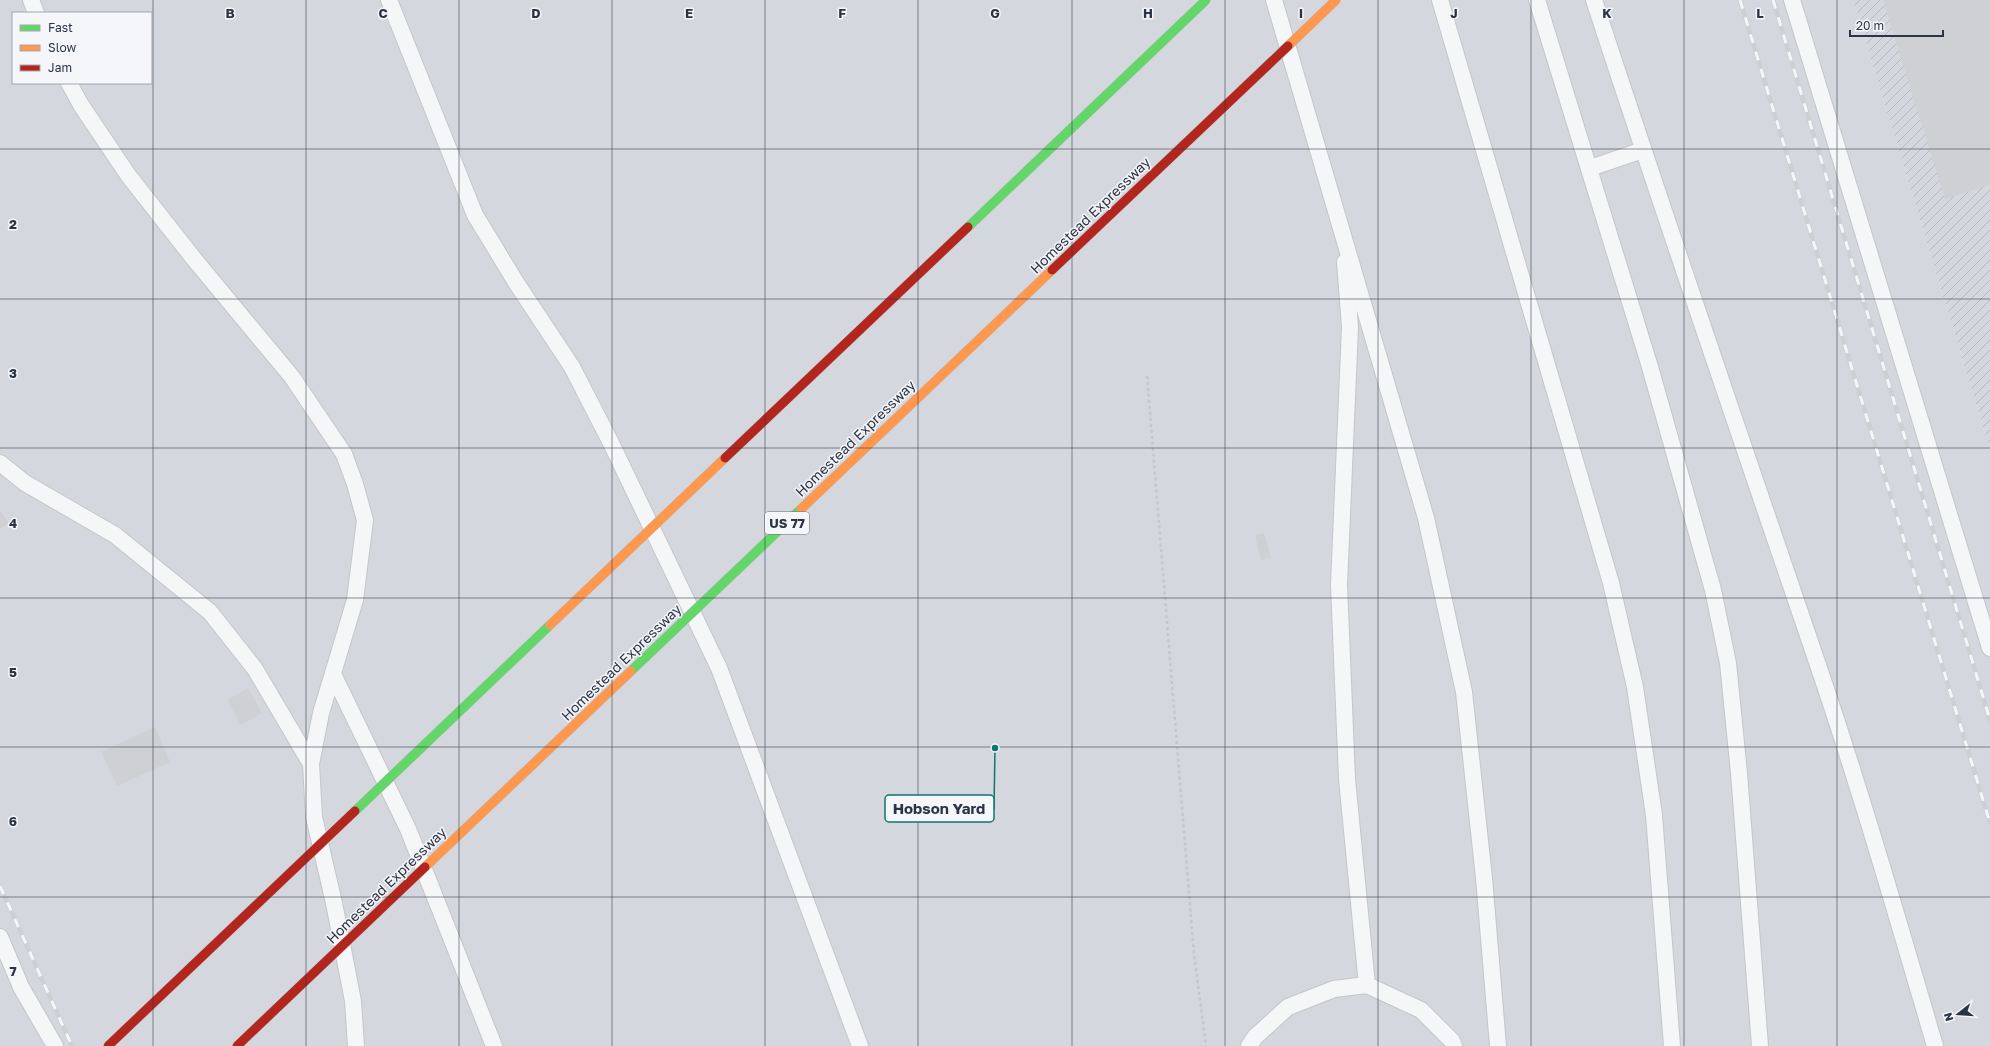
<svg xmlns="http://www.w3.org/2000/svg" width="1990" height="1046" font-family="'Golos Text',sans-serif">
  <defs>
    <pattern id="industrial-furrows" width="10" height="10" patternUnits="userSpaceOnUse"><rect width="10" height="10" fill="#d4d7dd"/><path d="M-1 1l2-2M0 10L10 0M9 11l2-2" fill="none" stroke="#b6b9bf"/></pattern>
  </defs>
  <rect width="100%" height="100%" fill="#e6e8ea"/>
  <path fill="#d4d7dd" fill-rule="evenodd" d="M 0,0 L 1853,0 L 1990,450 L 1990,1046 L 0,1046 ZM 13,13 L 151,13 L 151,83 L 13,83 Z"/>
  <path fill="url(#industrial-furrows)" d="M 1853,0 L 1990,0 L 1990,450 Z"/>
  <path fill="#ced0d3" d="M 1883,0 L 1990,0 L 1990,185 L 1945,199 Z
    M 0,510 L 9,523 L 0,529 Z
    M 1264,533 L 1271,557 L 1261,560 L 1255,535 Z
    M 248,688 L 262,713 L 241,725 L 227,700 Z
    M 155,727 L 170,762 L 117,786 L 101,752 Z"/>
  <g fill="none" stroke-linecap="round" stroke-linejoin="round">
    <g stroke="#c4c6c8" stroke-width="18">
      <path id="lane" d="M 31,0 L 36,13
        M 389,0 L 475,215 L 517,284 L 572,367 L 611,443 L 719,668 L 860,1046
        M 1274,0 L 1426,518 L 1464,692 L 1484,878 L 1498,1046
        M 1440,0 L 1611,583 L 1635,687 L 1654,815 L 1672,1046
        M 1537,0 L 1650,367 L 1713,590 L 1728,663 L 1739,773 L 1760,1046
        M 1594,0 C 1667,224 1744,447 1820,671 C 1862,795 1898,920 1935,1046
        M 1792,0 L 1990,648
        M 69,83 L 81,105 L 128,175 L 194,259 L 292,377 L 344,454 L 355,484 L 365,520 L 355,600 L 321,713 L 311,764 L 314,817 L 334,903 L 353,1001 L 356,1046
        M 1590,168 L 1643,150
        M 1345,262 L 1350,327 L 1339,585 L 1347,779 L 1367,985
        M 0,463 L 25,483 L 115,535 L 210,612 L 255,669 L 311,764
        M 333,674 L 408,829 L 494,1046
        M 0,937 L 21,987 L 55,1046
        M 1249,1046 L 1255,1037 L 1288,1007 L 1334,989 L 1367,985 L 1421,1010 L 1452,1041 L 1454,1046"/>
    </g>
    <path stroke="#c5c6ca" stroke-width="2.5" stroke-dasharray="3 3" stroke-linecap="butt" d="M 1147,376 L 1194,954 L 1206,1046"/>
    <use href="#lane" stroke="#f5f6f7" stroke-width="16"/>
    <g stroke="#cecfd2" stroke-width="4.5">
      <path id="rail" d="M 1740,0 L 1990,823
        M 1773,0 L 1990,720
        M 0,886 L 72,1046"/>
    </g>
    <use href="#rail" stroke="#f4f6f9" stroke-width="3" stroke-dasharray="9" stroke-linecap="butt"/>
    <g stroke="#b8bbbf" stroke-width="10" stroke-linecap="butt">
      <path id="fast-bridge" d="M 968,227 L 1206,0
        M 631,671 L 801,509
        M 355,811 L 550,625"/>
    </g>
    <g stroke="#b8bbbf" stroke-width="10" stroke-linecap="butt">
      <path id="slow-bridge" d="M 1288,46 L 1336,0
        M 801,509 L 1052,270
        M 550,625 L 725,458
        M 425,867 L 631,671"/>
    </g>
    <g stroke="#b8bbbf" stroke-width="10" stroke-linecap="butt">
      <path id="jam-bridge" d="M 1052,270 L 1288,46
        M 725,458 L 968,227
        M 108,1046 L 355,811
        M 237,1046 L 425,867"/>
    </g>
    <use href="#fast-bridge" stroke="#63d668" stroke-width="9"/>
    <use href="#slow-bridge" stroke="#ff974d" stroke-width="9"/>
    <use href="#jam-bridge" stroke="#b3261e" stroke-width="9"/>
  </g>
  <path fill="none" stroke="#2b3445" stroke-width="1" stroke-opacity="0.55" d="M 153,0 L 153,1046M 306,0 L 306,1046M 459,0 L 459,1046M 612,0 L 612,1046M 765,0 L 765,1046M 918,0 L 918,1046M 1072,0 L 1072,1046M 1225,0 L 1225,1046M 1378,0 L 1378,1046M 1531,0 L 1531,1046M 1684,0 L 1684,1046M 1837,0 L 1837,1046M 0,149 L 1990,149M 0,299 L 1990,299M 0,448 L 1990,448M 0,598 L 1990,598M 0,747 L 1990,747M 0,897 L 1990,897"/>
  <g text-anchor="middle" dominant-baseline="central" stroke-width="3" stroke-linejoin="round" paint-order="stroke">
    <rect fill="#f4f6f9" stroke="#676e7b" stroke-width="1" x="765" y="512" width="44" height="22" rx="3"/>
    <g font-size="13" font-weight="bold" fill="#2b3445">
      <text x="787" y="523">US 77</text>
    </g>
    <g font-size="14" fill="#2b3445" stroke="#f4f6f9">
      <text transform="translate(1090 215) rotate(-44)">Homestead Expressway</text>
      <text transform="translate(855 438) rotate(-44)">Homestead Expressway</text>
      <text transform="translate(621 662) rotate(-44)">Homestead Expressway</text>
      <text transform="translate(386 885) rotate(-44)">Homestead Expressway</text>
    </g>
  </g>
  <g font-size="13" text-anchor="middle" font-weight="bold" fill="#2b3445" stroke="#f4f6f9" stroke-width="3" stroke-linejoin="round" paint-order="stroke">
    <text x="230" y="18">B</text>
    <text x="383" y="18">C</text>
    <text x="536" y="18">D</text>
    <text x="689" y="18">E</text>
    <text x="842" y="18">F</text>
    <text x="995" y="18">G</text>
    <text x="1148" y="18">H</text>
    <text x="1301" y="18">I</text>
    <text x="1454" y="18">J</text>
    <text x="1607" y="18">K</text>
    <text x="1760" y="18">L</text>
    <text x="13" y="229">2</text>
    <text x="13" y="378">3</text>
    <text x="13" y="528">4</text>
    <text x="13" y="677">5</text>
    <text x="13" y="826">6</text>
    <text x="13" y="976">7</text>
  </g>
  <path fill="none" stroke="#0f766e" stroke-width="1.5" d="M995 748L994 809"/>
  <circle fill="#0f766e" stroke="#f4f6f9" stroke-width="1.5" cx="995" cy="748" r="4"/>
  <rect fill="#f4f6f9" stroke="#0f766e" stroke-width="1.5" x="885" y="795" width="109" height="27" rx="4"/>
  <g font-size="15" text-anchor="middle" font-weight="bold" fill="#2b3445">
    <text x="939" y="814">Hobson Yard</text>
  </g>
  <rect x="12" y="12" width="140" height="72" fill="#f4f6f9" stroke="#a4a8b1"/>
  <rect x="20" y="25" width="20" height="6" fill="#63d668" stroke="#a4a8b1"/>
  <text x="48" y="32" font-size="12" fill="#2b3445">Fast</text>
  <rect x="20" y="45" width="20" height="6" fill="#ff974d" stroke="#a4a8b1"/>
  <text x="48" y="52" font-size="12" fill="#2b3445">Slow</text>
  <rect x="20" y="65" width="20" height="6" fill="#b3261e" stroke="#a4a8b1"/>
  <text x="48" y="72" font-size="12" fill="#2b3445">Jam</text>
  <g transform="translate(1958 1014) rotate(253)" stroke="#f4f6f9" stroke-width="3" paint-order="stroke">
  <path d="M0-3L7 15L0 10L-7 15Z" fill="#2b3445"/>
  <text y="-6" font-size="11" font-weight="bold" text-anchor="middle" fill="#2b3445">N</text>
  </g>
  <path d="M1850 30v6h93v-6" fill="none" stroke="#2b3445" stroke-width="2"/>
  <text x="1856" y="30" font-size="12" fill="#2b3445" stroke="#f4f6f9" stroke-width="3" paint-order="stroke">20 m</text>
</svg>
